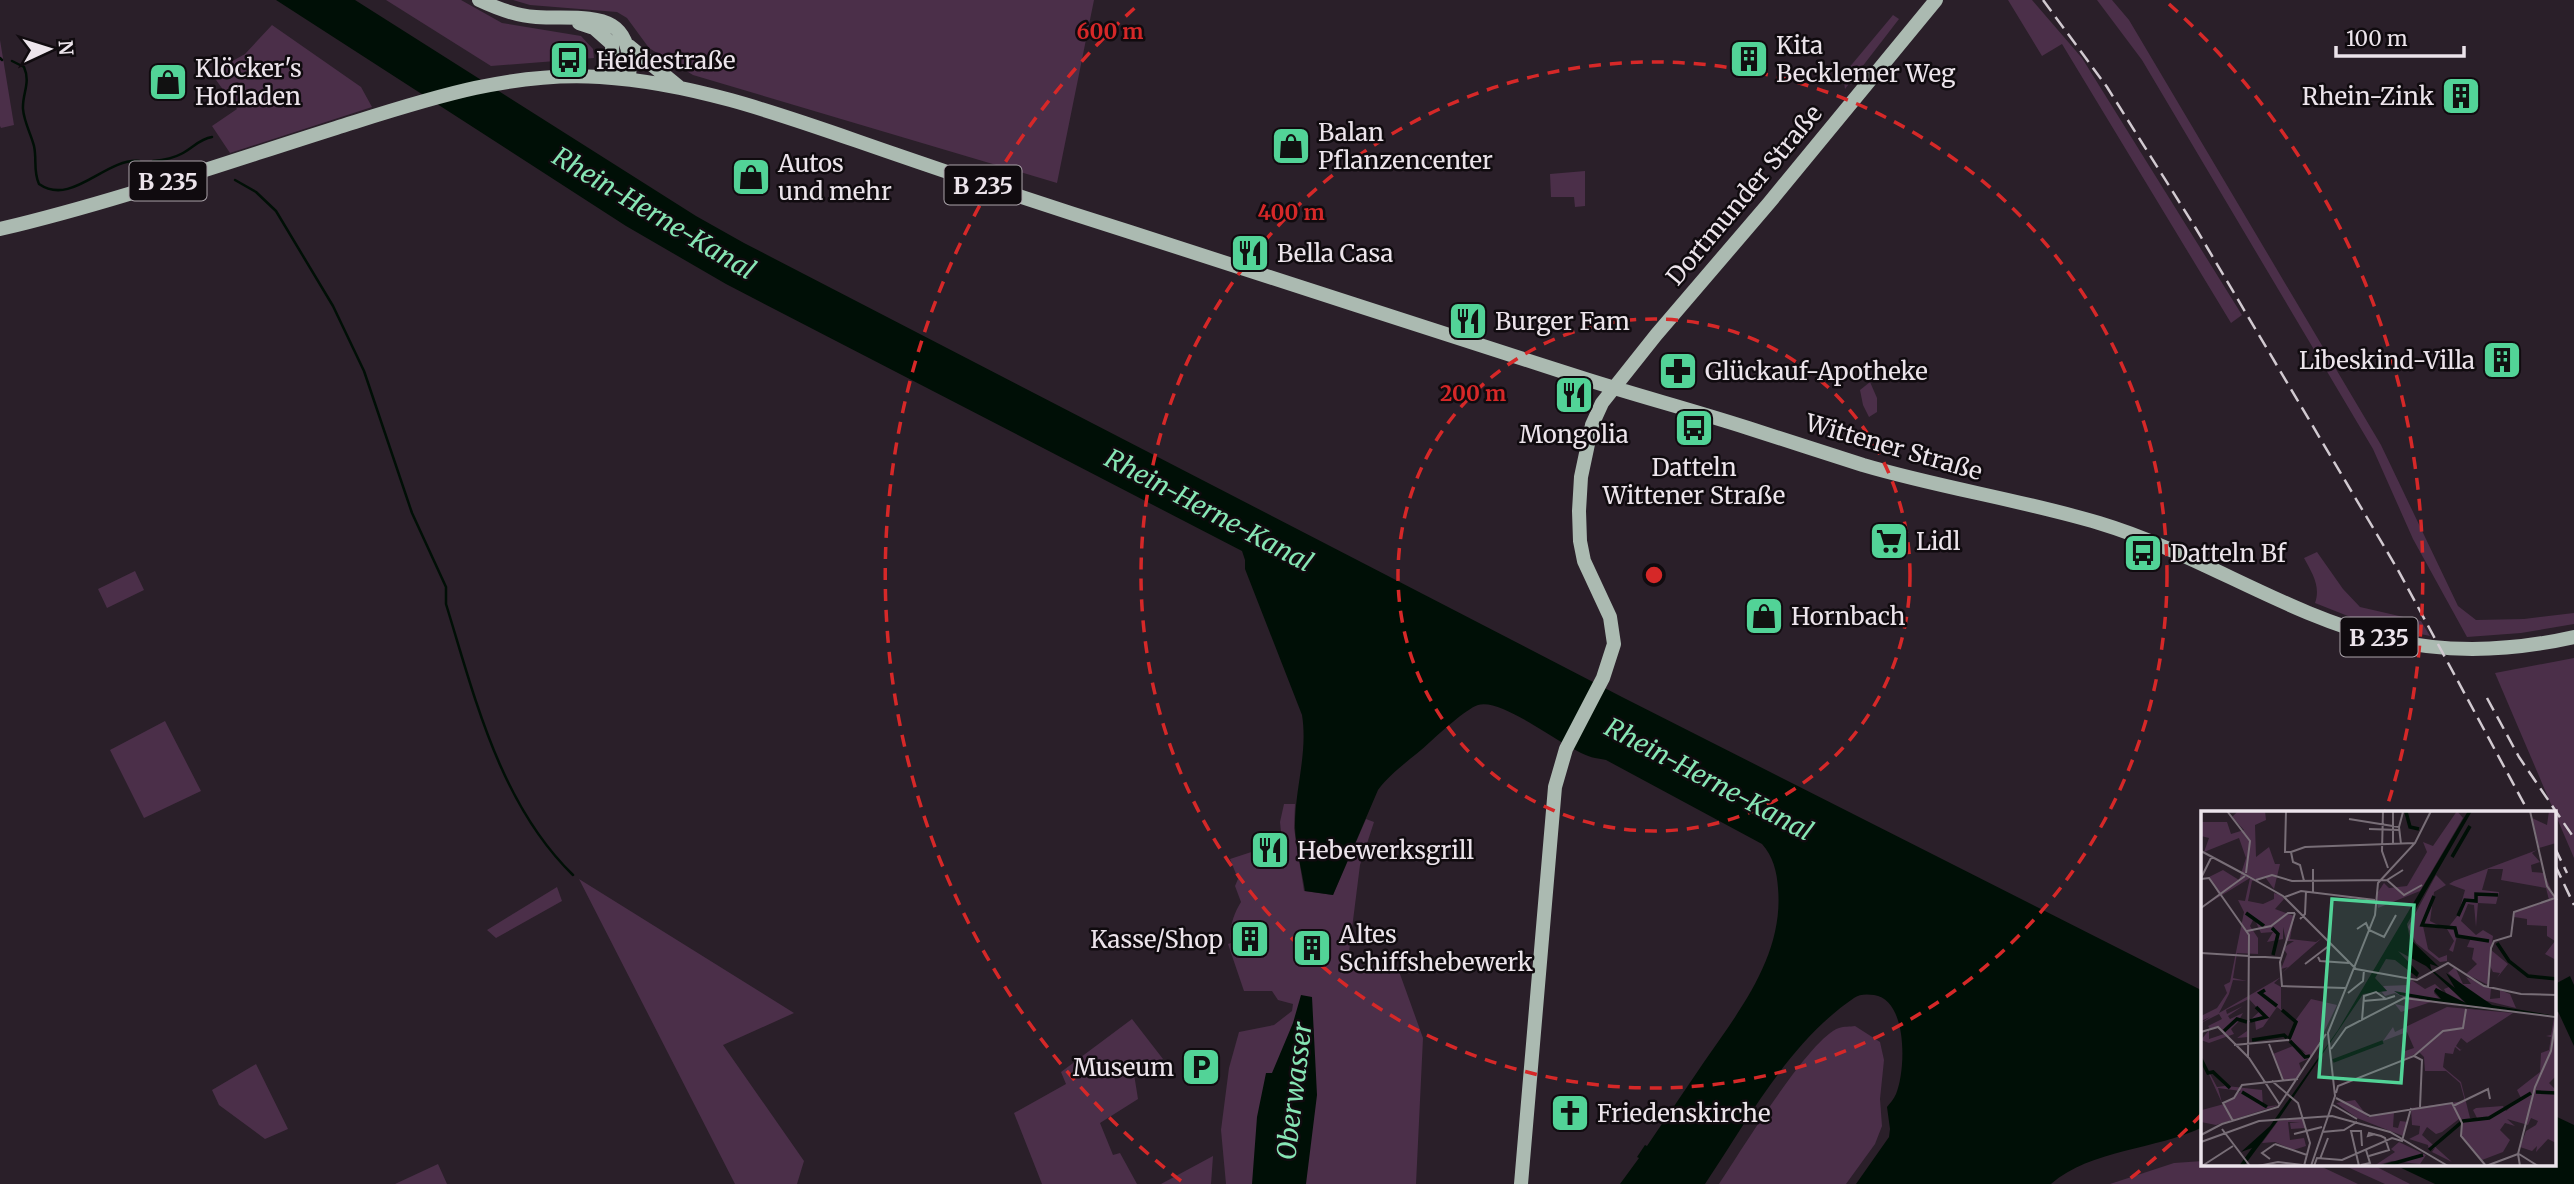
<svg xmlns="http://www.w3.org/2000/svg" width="2574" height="1184" font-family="Merriweather,serif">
  <rect width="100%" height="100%" fill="#2a1f29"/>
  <path fill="#4b2f49" d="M 386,0 L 461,0 L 502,23 L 581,36 L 593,49 L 594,58 L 491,66 Z
    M 513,0 L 1094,0 L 1057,183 L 693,75 L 649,48 L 627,18 L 617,12 L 530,5 Z
    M 2008,0 L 2032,0 L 2082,58 L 2242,315 L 2231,323 L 2062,44 L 2042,56 Z
    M 2097,0 L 2112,0 L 2129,20 L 2381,445 L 2458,606 L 2476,620 L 2524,619 L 2574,613 L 2574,624 L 2521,633 L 2467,637 L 2413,539 L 2373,449 L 2142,60 Z
    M 1893,15 L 1899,19 L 1845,89 L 1843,75 Z
    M 272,25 L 361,87 L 372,107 L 230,153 L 212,126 L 237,109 L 211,73 L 245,54 Z
    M 0,40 L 14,125 L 1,128 L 0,126 Z
    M 1585,171 L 1585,206 L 1575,207 L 1574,197 L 1551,197 L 1550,174 Z
    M 1870,382 L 1877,398 L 1877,412 L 1869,417 L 1863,405 L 1860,390 Z
    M 2317,552 L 2343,589 L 2360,607 L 2421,621 L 2430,636 L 2363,622 L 2315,603 C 2321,586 2312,573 2304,558 Z
    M 135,571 L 144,590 L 107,608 L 98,589 Z
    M 2574,658 L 2574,858 L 2495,673 Z
    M 165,721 L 201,791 L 144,818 L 110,750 Z
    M 1284,804 L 1295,804 L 1294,828 L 1304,891 L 1333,895 L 1366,819 L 1374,822 L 1360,865 L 1347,968 L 1396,963 L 1423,1038 L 1416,1184 L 1226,1184 L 1221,1130 L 1229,1068 L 1239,1032 L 1274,1025 L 1292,1011 L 1293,1004 L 1278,1000 L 1272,991 L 1244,991 L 1228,944 L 1231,943 C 1229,928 1233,915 1241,902 L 1235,886 L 1238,879 L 1230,859 L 1282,842 L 1280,822 Z
    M 579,879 L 794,1013 L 723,1045 L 804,1161 L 797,1184 L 735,1184 Z
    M 557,887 L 562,901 L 496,938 L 487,930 Z
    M 1132,1019 L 1163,1059 L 1134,1074 L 1138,1099 L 1100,1123 L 1113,1155 L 1120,1153 L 1137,1184 L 1042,1184 L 1014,1113 L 1066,1084 L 1061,1072 Z
    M 1855,1026 L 1880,1042 L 1884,1060 L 1880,1099 L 1882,1126 L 1875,1144 L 1846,1184 L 1719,1184 C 1739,1154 1810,1037 1839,1028 C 1844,1026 1850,1027 1855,1026 Z
    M 256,1064 L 288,1129 L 265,1139 L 219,1105 L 212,1090 Z
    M 1213,1156 L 1211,1184 L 1161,1184 Z
    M 2203,1161 L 2203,1165 L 2318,1165 L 2358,1184 L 2110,1184 L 2174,1163 Z
    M 438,1164 L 447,1184 L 395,1184 Z
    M 2343,1165 L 2373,1165 L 2410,1184 L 2385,1184 Z"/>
  <path fill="#000f06" d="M 276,0 L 355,0 L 696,216 L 744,243 L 1622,697 L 2203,991 L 2203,1127 C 2156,1150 2091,1149 2051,1184 L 1856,1184 L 1889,1137 L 1890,1129 L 1887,1107 C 1890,1103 1894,1099 1896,1094 C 1906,1070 1908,1000 1874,995 C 1867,994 1859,994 1854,998 C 1788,1043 1749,1119 1705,1184 L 1620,1184 L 1639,1158 L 1637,1157 L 1645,1145 L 1647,1146 C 1666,1118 1685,1090 1704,1062 C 1740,1010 1784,955 1778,888 C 1777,872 1773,856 1762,844 L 1606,760 C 1603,759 1599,759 1595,758 C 1567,752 1504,697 1478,705 C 1466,709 1440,733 1430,742 C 1413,758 1392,771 1378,790 L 1333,895 L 1305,891 C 1302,870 1295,847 1295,825 C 1295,788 1308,753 1302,715 L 1245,569 L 1245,560 L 1242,551 L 726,284 L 626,226 Z
    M 2570,976 L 2574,985 L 2574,1046 L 2555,1005 L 2555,984 Z
    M 1301,995 L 1312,997 L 1317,1095 L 1306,1184 L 1252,1184 L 1257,1117 L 1266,1073 L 1272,1073 L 1293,1023 Z
    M 2555,1116 L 2574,1125 L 2574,1184 L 2435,1184 L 2395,1165 L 2555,1165 Z"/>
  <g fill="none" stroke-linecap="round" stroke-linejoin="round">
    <path stroke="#000f06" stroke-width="2.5" d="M 0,58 L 2,60
      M 12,61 L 24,67 C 31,83 22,94 23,109 C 24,122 31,134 34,146 C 37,159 33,171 39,184 C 72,207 105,158 139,161
      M 153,161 C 163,160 172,159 181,154 C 193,148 199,139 212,137
      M 235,180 L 256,192 L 276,211 L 333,306 L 364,371 L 412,513 L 446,587 L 446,604 C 475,698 500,804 573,875"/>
    <path stroke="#abbab1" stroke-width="14" d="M 479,0 C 496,8 517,16 536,17 C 587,20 635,6 629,79
      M 579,23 L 594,28 L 612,44 L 613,78
      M 629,46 L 679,87
      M 0,229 C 114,202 225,163 336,128 C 422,101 508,71 600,77 C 699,83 793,119 886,151 C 967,179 1048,206 1130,232 C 1280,279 1429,330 1579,377 C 1635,395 1692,410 1748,428 C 1786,440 1825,453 1863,465 C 1941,488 2022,500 2099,523 C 2199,553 2286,615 2387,639 C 2449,654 2512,651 2574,637
      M 1521,1184 L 1555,787 L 1566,749 L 1603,678 L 1614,644 L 1610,617 L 1584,561 L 1580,541 L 1579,511 L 1581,477 L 1592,425 L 1602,403 L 1656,335 L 1769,203 L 1936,0"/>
    <path stroke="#d1c9d0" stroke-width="2.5" stroke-dasharray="14 7" stroke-linecap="butt" d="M 2043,0 L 2107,87 L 2195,227 L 2398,570 L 2529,813
      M 2487,698 L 2519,757 L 2574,838
      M 2555,848 L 2567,873
      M 2555,865 L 2574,905"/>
  </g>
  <g fill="none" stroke="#d62828" stroke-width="3.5" stroke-dasharray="12 9">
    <circle cx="1654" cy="575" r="256"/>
    <circle cx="1654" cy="575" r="513"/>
    <path d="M2202 1114A769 769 0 0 1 2127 1181M1181 1181A769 769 0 0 1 1139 4M2169 4A769 769 0 0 1 2385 813"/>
  </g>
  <defs>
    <g id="building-square" transform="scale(2.0125)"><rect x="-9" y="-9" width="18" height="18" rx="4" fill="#52d397" stroke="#100b0f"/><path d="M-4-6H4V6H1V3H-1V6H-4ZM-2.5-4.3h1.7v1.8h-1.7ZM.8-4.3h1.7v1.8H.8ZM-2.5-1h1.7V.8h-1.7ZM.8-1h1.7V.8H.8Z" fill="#111"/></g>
    <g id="bus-square" transform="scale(2.0125)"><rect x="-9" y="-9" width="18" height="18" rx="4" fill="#52d397" stroke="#100b0f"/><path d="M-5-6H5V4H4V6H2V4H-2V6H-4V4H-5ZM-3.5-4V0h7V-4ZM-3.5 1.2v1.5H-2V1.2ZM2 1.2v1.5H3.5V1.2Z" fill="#111"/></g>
    <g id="shop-square" transform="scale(2.0125)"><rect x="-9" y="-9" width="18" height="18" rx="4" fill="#52d397" stroke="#100b0f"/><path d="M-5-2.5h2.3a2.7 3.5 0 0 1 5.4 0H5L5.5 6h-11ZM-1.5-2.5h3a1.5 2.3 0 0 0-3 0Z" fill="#111"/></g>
    <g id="restaurant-square" transform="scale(2.0125)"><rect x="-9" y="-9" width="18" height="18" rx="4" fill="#52d397" stroke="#100b0f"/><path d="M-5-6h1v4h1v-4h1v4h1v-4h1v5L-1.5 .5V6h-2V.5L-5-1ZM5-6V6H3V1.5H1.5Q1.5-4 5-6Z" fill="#111"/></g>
    <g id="pharmacy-square" transform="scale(2.0125)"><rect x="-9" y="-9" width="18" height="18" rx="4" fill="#52d397" stroke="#100b0f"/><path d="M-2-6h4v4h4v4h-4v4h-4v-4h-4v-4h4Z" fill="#111"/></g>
    <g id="supermarket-square" transform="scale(2.0125)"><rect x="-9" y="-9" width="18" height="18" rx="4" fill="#52d397" stroke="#100b0f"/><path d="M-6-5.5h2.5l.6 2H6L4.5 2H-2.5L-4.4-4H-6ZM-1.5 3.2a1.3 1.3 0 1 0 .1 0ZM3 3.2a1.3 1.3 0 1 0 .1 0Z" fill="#111"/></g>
    <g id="parking-square" transform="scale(2.0125)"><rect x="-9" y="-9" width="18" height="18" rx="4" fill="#52d397" stroke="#100b0f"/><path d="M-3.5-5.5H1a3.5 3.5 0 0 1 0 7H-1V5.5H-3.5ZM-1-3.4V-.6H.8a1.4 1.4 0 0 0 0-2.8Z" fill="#111"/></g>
    <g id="church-square" transform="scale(2.0125)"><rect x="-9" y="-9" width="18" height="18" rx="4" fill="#52d397" stroke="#100b0f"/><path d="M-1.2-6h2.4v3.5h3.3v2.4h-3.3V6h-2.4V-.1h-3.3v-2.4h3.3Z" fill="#111"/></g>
  </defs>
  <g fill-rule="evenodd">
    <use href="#building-square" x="1749" y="59"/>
    <use href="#bus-square" x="569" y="60"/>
    <use href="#shop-square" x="168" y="82"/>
    <use href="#building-square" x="2461" y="96"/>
    <use href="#shop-square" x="1291" y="146"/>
    <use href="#shop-square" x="751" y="177"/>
    <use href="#restaurant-square" x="1250" y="253"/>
    <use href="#restaurant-square" x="1468" y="321"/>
    <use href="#building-square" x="2502" y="360"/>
    <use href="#pharmacy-square" x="1678" y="371"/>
    <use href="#restaurant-square" x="1574" y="395"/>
    <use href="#bus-square" x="1694" y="428"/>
    <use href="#supermarket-square" x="1889" y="541"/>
    <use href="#bus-square" x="2143" y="553"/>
    <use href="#shop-square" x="1764" y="616"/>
    <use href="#restaurant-square" x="1270" y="850"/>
    <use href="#building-square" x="1250" y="939"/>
    <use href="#building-square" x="1312" y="948"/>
    <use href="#parking-square" x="1201" y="1067"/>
    <use href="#church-square" x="1570" y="1113"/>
  </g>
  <g text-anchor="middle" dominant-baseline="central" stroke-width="5" stroke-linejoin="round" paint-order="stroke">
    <g fill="#100b0f" stroke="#aaa3a9" stroke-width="2">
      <rect x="129.5" y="161.5" width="77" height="39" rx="5"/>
      <rect x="944.5" y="165.5" width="77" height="39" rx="5"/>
      <rect x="2340.5" y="617.5" width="77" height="39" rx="5"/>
    </g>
    <g font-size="23" font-weight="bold" fill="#ece4eb">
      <text x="168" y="181">B 235</text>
      <text x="983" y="185">B 235</text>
      <text x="2379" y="637">B 235</text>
    </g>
    <g font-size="24" fill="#ece4eb" stroke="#100b0f" text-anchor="start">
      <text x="1776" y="45">Kita<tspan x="1776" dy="28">Becklemer Weg</tspan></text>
      <text x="596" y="60">Heidestraße</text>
      <text x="195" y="68">Klöcker's<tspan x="195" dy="28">Hofladen</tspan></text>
      <text x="2434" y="96" text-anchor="end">Rhein-Zink</text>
      <text x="1318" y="132">Balan<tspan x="1318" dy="28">Pflanzencenter</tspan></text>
      <text x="778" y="163">Autos<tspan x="778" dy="28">und mehr</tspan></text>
      <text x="1277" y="253">Bella Casa</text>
      <text x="1495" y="321">Burger Fam</text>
      <text x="2475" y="360" text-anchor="end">Libeskind-Villa</text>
      <text x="1705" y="371">Glückauf-Apotheke</text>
      <text x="1574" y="434" text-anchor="middle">Mongolia</text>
      <text x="1694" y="467" text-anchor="middle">Datteln<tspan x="1694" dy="28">Wittener Straße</tspan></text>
      <text x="1916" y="541">Lidl</text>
      <text x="2170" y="553">Datteln Bf</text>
      <text x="1791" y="616">Hornbach</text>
      <text x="1297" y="850">Hebewerksgrill</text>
      <text x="1339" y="934">Altes<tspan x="1339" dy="28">Schiffshebewerk</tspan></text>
      <text x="1223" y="939" text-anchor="end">Kasse/Shop</text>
      <text x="1174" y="1067" text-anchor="end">Museum</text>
      <text x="1597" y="1113">Friedenskirche</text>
    </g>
    <g font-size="24" fill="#ece4eb" stroke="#100b0f">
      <text transform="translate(1744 195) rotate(-50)">Dortmunder Straße</text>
      <text transform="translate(1894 447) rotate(16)">Wittener Straße</text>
    </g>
    <g font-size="26" font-style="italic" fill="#87e6b5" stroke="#100b0f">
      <text transform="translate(654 213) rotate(31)">Rhein-Herne-Kanal</text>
      <text transform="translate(1209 510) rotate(28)">Rhein-Herne-Kanal</text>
      <text transform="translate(1709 779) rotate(28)">Rhein-Herne-Kanal</text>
      <text transform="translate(1294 1091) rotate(-83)">Oberwasser</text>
    </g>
  </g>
  <g transform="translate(2201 811)">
    <rect width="355" height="355" fill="#2a1f29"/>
    <path d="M 37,0 L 64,0 L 65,9 L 54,14 L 55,46 L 68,36 L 74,53 L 79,53 L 73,78 L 64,66 L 51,70 L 47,90 L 62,93 L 73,88 L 73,82 L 80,84 L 83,88 L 74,98 L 93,105 L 89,128 L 115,131 L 121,127 L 80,163 L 87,156 L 80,158 L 86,143 L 82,137 L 93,130 L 85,130 L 82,116 L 82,128 L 66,131 L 72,121 L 60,122 L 53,107 L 49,115 L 57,127 L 57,143 L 36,142 L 32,167 L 46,170 L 32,169 L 28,183 L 18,202 L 80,166 L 73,172 L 80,176 L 80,198 L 94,210 L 110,188 L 136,194 L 111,246 L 98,252 L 101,261 L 97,267 L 83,269 L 72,243 L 92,235 L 106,243 L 88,228 L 94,210 L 76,196 L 62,216 L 55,219 L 54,210 L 48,211 L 47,226 L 36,227 L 46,220 L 46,211 L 38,210 L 30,218 L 33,223 L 8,232 L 0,229 L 8,219 L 8,228 L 23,223 L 17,215 L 9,218 L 7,215 L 21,208 L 18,203 L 0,212 L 9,206 L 0,210 L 0,205 L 16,197 L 26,182 L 23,174 L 29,171 L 43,101 L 37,89 L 44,90 L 49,67 L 0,97 L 18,84 L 8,66 L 22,59 L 38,69 L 45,47 L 38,27 L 3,41 L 8,27 L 0,25 L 0,11 L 26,11 L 30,23 L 43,19 L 31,6 ZM 48,188 L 59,200 L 48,210 L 38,209 L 42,202 L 29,208 L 27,205 L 42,195 L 26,203 L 25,199 ZM 256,0 L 262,7 L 219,80 L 177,97 L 175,84 L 183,72 L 188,77 L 206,75 L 226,41 L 222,31 L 232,35 ZM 348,0 L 355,0 L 355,32 L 338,37 L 331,7 L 346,14 ZM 336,39 L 331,42 L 339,51 L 330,54 L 331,61 L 343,62 L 355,90 L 355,149 L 344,143 L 354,130 L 346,125 L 346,115 L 326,114 L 326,108 L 313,106 L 314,101 L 348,89 L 345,77 L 300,69 L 302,58 L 287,58 L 281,79 L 298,81 L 295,93 L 277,92 L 275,116 L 273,94 L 267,93 L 260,110 L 275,124 L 282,119 L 292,125 L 290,139 L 307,153 L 296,167 L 299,162 L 292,161 L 289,155 L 287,174 L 265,163 L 276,153 L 271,148 L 273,137 L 266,136 L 270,127 L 256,125 L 252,141 L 248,139 L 253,130 L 246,118 L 257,104 L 264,79 L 248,73 L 253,70 ZM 235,64 L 245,74 L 233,81 L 229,110 L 245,118 L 222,115 L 227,138 L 238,147 L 246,144 L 246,150 L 239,151 L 215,132 L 207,116 ZM 254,156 L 262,173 L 270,173 L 265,166 L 290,177 L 289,188 L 299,187 L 299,179 L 309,183 L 315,197 L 278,188 L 247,162 ZM 209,168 L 224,178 L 234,173 L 246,184 L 243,178 L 248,176 L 265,193 L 253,190 L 235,177 L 233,182 L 239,188 L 200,201 L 194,193 L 203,195 L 204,187 L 194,182 L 184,185 L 180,180 L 186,180 L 182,175 L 208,174 ZM 246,196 L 312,202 L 266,232 L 260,227 L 255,235 L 260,239 L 264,234 L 259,240 L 254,236 L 252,243 L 244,242 L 242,256 L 260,271 L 269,307 L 276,307 L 272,299 L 275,297 L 302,295 L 305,300 L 320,287 L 316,279 L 339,261 L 340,242 L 348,239 L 350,226 L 345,225 L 350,224 L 353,207 L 355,265 L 348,272 L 355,279 L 355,332 L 347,328 L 335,341 L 336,335 L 331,340 L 319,336 L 325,320 L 335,314 L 337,310 L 330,307 L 327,314 L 306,308 L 314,315 L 304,312 L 299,319 L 309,329 L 302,341 L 281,349 L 261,326 L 261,312 L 234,333 L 260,311 L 258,308 L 241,321 L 235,323 L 226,316 L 221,324 L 251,351 L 231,341 L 234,337 L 228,340 L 227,334 L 208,328 L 218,323 L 219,315 L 211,314 L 210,297 L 264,290 L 259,272 L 245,260 L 224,260 L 223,246 L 218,241 L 204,248 L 201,241 L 213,237 L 206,221 L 182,230 L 192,216 L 194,221 ZM 0,246 L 16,276 L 24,275 L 11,261 L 26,275 L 61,279 L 62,296 L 78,294 L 15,314 L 0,311 L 1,299 L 23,293 L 40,280 L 17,277 L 21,292 ZM 154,289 L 167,306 L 193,301 L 192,316 L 197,317 L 199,310 L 207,311 L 202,325 L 156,307 L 135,292 ZM 102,307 L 104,317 L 90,318 L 89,312 L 99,311 L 87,311 L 89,329 L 103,327 L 105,335 L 92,339 L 74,331 L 61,332 L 77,310 ZM 198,331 L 225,344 L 219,353 L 191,350 L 173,355 L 194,341 L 190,338 Z" fill="#4b2f49" fill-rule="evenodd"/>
    <path d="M 267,0 L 271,0 L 206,113 L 209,128 L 238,156 L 229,153 L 230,158 L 254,177 L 245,162 L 291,194 L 355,205 L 270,197 L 199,184 L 193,180 L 240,188 L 233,180 L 235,177 L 265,192 L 225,155 L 197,140 L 218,162 L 216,166 L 194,149 L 185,148 L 174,167 L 186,180 L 162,183 L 75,312 L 43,355 L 38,355 L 51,337 L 40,341 L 69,315 L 137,219 Z" fill="#000f06"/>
    <path fill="none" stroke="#000f06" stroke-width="3.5" d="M 205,1 L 209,16 L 218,18M 251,46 L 269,15M 233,85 L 221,114 L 254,117 L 256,125 L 288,130M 45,102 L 63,115M 257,105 L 264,89 L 275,90 L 275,83 L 297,84M 71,117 L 77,123 L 72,144M 296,132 L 308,150 L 327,165 L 356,168M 64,179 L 59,182 L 76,195M 81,199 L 95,211 L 88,228M 49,210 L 65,206 L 55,196M 23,220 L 36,208 L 46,211M 51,229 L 83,224 L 86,227M 89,230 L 104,246 L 109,245M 0,248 L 7,262 L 12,261 L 29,277M 132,250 L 182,231M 41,281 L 66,296M 335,281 L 356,282M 228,339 L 262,310 L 288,307 L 330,282M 183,355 L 222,344"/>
    <path fill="none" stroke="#786e77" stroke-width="2" d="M 26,0 L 49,30 L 45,62M 85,0 L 84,41 L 90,41 L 92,51 L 99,54 L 103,70M 182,0 L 181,40 L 187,57M 191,0 L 237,0M 329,0 L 346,75 L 356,89M 148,8 L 198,16M 168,18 L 198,19M 200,33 L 198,16 L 202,1M 192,34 L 192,0M 0,40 L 43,63M 90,41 L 104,36 L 214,32M 112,58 L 112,81M 43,63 L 82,85 L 155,158 L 216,169 L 247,152 L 283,175 L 320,183 L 356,184M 0,67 L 11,45M 0,68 L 8,67 L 48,124 L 47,247M 55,69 L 71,64 L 91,70 L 186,69 L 202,59M 186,69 L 203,84 L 221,74M 84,86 L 100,80 L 174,89M 0,97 L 44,65M 94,102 L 79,151 L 81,175 L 144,177M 99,108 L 104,103 L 105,80M 156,118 L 165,112 L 168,119 L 183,126 L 195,104M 46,120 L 70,115 L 87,102 L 94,102M 0,142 L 80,147M 117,146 L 119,150 L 148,152M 104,153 L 129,134M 287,176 L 290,137 L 293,130 L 310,125 L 313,101 L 354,87M 147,182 L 162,170 L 163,159M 162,190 L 185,188M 161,209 L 163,185 L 175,181 L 185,188 L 194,185M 0,221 L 17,216 L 48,247 L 79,294M 68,233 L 82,269M 33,234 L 88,229M 130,238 L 145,217 L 203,187 L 354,206M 213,245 L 221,249 L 219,296M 71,270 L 97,292 L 109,332 L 103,355M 135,282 L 137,275 L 213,245 L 242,220 L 262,217 L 265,198M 135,287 L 169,305 L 251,292 L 261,312 L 260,325 L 285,355 L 317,343M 132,294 L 156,308M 252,295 L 287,278 L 289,288M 32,310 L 22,292 L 33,287 L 41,274 L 97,268M 21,318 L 49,355M 121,321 L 143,319 L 156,311M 93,323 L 121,316M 0,324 L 21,313 L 77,296 L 125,223M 0,331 L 58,310 L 131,305 L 189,321 L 247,355M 74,333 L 106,344M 318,343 L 337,355M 168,345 L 188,339 L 184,327 L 180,325 L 168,322 L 167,325 L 174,323M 69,348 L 61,342 L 74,333M 119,348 L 127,327M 160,354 L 169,352 L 165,339M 1,355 L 32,335M 57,355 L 77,351 L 110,355M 110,355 L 134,285 L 127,222 L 174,104 L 177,72 L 214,32 L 230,0M 113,355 L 116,347 L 141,349 L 191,327 L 201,330 L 210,297M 158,355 L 150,320 L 160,320 L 161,335M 319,355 L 317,343 L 334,276 L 350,240 L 356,201"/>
    <path fill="#52d397" fill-opacity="0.15" stroke="#52d397" stroke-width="3.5" d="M 131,88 L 213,94 L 200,272 L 118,266 Z"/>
    <rect width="355" height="355" fill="none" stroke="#ece4eb" stroke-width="3.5"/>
  </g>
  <circle cx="1654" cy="575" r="10" fill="#d62828" stroke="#100b0f" stroke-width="3.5"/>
  <g font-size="21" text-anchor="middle" font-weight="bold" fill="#d62828" stroke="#100b0f" stroke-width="5" stroke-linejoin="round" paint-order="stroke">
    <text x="1110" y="39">600 m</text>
    <text x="1291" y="220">400 m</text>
    <text x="1473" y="401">200 m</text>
  </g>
  <g transform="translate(49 49) rotate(86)" stroke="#100b0f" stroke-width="5" paint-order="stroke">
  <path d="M0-5L12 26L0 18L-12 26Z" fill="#ece4eb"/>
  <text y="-10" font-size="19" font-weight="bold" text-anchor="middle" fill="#ece4eb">N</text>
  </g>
  <path d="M2336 46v10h128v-10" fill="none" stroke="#ece4eb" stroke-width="3.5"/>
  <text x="2346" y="46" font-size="21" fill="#ece4eb" stroke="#100b0f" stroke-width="5" paint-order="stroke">100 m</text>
</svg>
